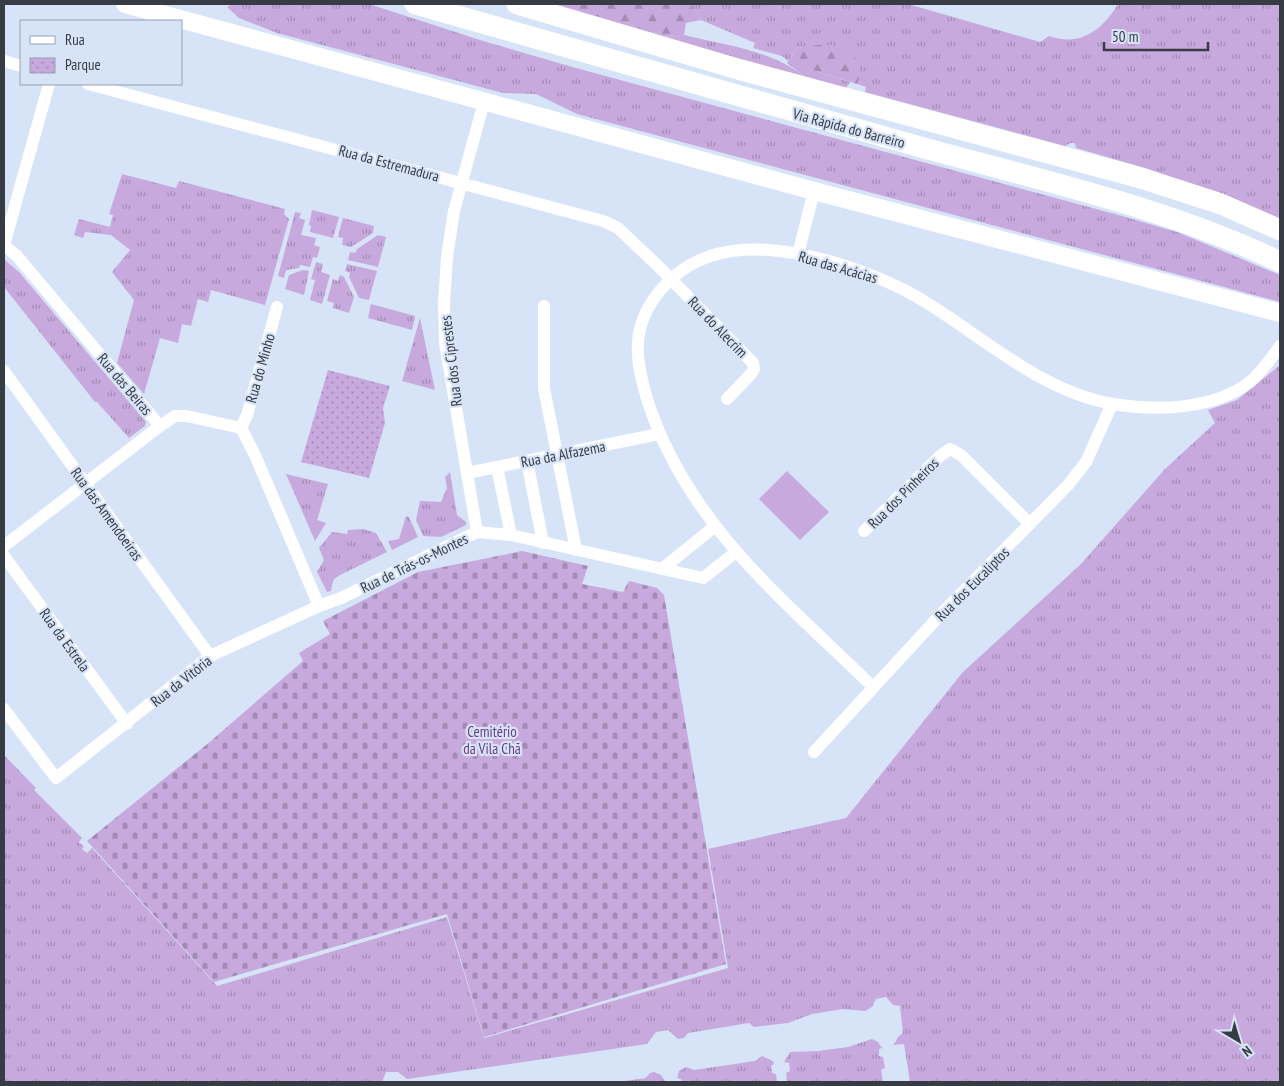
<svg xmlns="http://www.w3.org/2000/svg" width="1284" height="1086" font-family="'PT Sans Narrow',sans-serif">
  <defs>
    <pattern id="grass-tufts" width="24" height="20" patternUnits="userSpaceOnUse" patternTransform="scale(1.25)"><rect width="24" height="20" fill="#c8a9dd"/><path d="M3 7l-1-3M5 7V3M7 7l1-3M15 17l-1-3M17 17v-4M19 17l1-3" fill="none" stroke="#a38bb5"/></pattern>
    <pattern id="forest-firs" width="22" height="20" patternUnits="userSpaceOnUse" patternTransform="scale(1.25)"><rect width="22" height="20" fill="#c8a9dd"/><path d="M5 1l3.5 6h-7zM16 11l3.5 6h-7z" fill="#a38bb5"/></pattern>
    <pattern id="cemetery-stones" width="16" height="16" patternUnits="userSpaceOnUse" patternTransform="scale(1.25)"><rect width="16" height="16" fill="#c8a9dd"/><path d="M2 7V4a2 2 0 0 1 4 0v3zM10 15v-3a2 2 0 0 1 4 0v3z" fill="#a38bb5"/></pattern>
    <pattern id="park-dots" width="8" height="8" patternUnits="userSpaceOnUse" patternTransform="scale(1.25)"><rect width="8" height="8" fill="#c8a9dd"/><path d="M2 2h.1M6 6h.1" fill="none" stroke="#a38bb5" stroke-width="1.8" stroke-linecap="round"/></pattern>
  </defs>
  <rect width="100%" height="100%" fill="#d7e4f8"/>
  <path fill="url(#grass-tufts)" d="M 233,4 L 369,4 L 480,40 L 576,68 L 1122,216 L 1177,232 L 1280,275 L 1280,302 L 577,114 L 536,94 L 503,93 L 277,33 L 239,18 L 227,7 Z
    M 690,4 L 908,4 L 1040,42 L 1049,36 C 1081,47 1102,30 1118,4 L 1280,4 L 1280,219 L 1148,169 L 1076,148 L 1075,143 L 1071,143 L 1065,146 L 865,92 L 866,87 L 857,84 L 832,45 L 797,48 L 788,61 L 782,56 L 753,48 L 755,43 L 701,20 Z
    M 570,11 L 590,13 L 627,23 L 646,32 L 659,33 L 662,36 L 678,37 L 684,35 C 724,45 771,50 804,76 L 812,70 L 850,82 L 846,88 L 824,83 Z
    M 122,174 L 176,188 L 179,181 L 285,209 L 284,214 L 289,219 L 265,305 L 211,290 L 208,302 L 198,299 L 191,326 L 182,324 L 178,343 L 160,338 L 144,394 L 117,363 L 134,300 L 112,272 L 130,250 L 111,235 L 85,232 L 83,238 L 74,235 L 79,219 L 110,227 L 113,215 L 109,214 Z
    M 312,210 L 339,217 L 333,238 L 310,232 L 311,226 L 309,225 Z
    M 295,212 L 301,213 L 299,218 L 305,220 L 301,235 L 316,238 L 314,245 L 320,247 L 317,258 L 313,257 L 310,267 L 300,265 L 299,268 L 286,270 L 284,278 L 278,276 Z
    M 343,218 L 374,226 L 373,233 L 351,247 L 342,245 L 343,238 L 338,237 Z
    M 378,235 L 386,237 L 378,267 L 348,260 L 350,252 L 355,253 L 357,249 Z
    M 4,259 L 19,272 L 146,422 L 145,426 L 129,438 L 97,402 L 95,402 L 4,287 Z
    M 316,262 L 323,264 L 321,272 L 330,275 L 322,304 L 310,300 L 315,280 L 311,279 Z
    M 347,264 L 377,271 L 369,300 L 359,298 L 349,277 L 350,273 L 345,271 Z
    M 303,270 L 309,271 L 304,295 L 285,289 L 289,275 Z
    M 340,275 L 344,277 L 354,297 L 349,313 L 333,308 L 334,303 L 327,301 L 333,279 L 338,281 Z
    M 371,304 L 415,316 L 412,330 L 368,318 Z
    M 420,318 L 435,390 L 402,381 Z
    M 1280,365 L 1280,1082 L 910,1082 L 904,1044 L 894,1045 L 898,1037 L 903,1033 L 900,1006 L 893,1005 L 886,997 L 876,999 L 872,1007 L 865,1011 L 843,1009 L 812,1014 L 788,1023 L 754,1027 L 749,1023 L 688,1033 L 684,1038 L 678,1039 L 668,1030 L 656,1032 L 647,1044 L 407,1079 L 398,1072 L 386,1072 L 382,1082 L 4,1082 L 4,755 L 36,788 L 34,790 L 82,838 L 79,842 L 84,847 L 82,849 L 87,853 L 92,848 L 217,986 L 447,917 L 484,1038 L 728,968 L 708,849 L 846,818 L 963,672 L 1080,565 L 1165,469 L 1215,423 L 1208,410 L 1237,400 Z
    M 450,472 L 457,515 L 466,522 L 466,525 L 441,537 L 423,536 L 416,520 L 420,501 L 441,502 L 447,488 L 445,477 Z
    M 286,474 L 328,484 L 317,520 L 326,523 L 315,541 Z
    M 406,516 L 409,517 L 418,537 L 392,550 L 388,541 L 399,539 Z
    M 363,529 L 376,533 L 387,552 L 340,575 L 333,580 L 331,591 L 327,592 L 317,572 L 324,560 L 319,548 L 332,532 L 347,534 L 348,530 Z
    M 872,1039 L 878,1042 L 882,1048 L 879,1049 L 879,1056 L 883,1057 L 885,1068 L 881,1070 L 883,1082 L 787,1082 L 786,1073 L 790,1071 L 789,1063 L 784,1062 L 790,1052 L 818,1051 L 848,1047 Z
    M 762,1056 L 773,1061 L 774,1064 L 771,1066 L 772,1073 L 776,1074 L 777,1082 L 682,1082 L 681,1079 L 677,1078 L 679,1071 L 686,1067 L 694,1070 L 755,1061 Z
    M 654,1072 L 661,1075 L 665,1081 L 617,1082 L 646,1078 L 650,1073 Z"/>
  <path fill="url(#forest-firs)" d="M 542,4 L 690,4 L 701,20 L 686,23 L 684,35 L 678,37 L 662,36 L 659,33 L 646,32 L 627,23 Z
    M 818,45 L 832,45 L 852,51 L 860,67 L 860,76 L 857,84 L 812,70 L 804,76 L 787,63 L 797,48 Z"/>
  <path fill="url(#cemetery-stones)" d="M 522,551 L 588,566 L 582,584 L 623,592 L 629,581 L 657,588 L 664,595 L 726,964 L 484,1037 L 447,914 L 214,982 L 87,841 L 211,741 L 303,661 L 299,653 L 330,634 L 323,621 L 418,572 Z"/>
  <path fill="url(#park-dots)" d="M 328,370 L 390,386 L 383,408 L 385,423 L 369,478 L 301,462 Z"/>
  <path fill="#c8a9dd" d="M 787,471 L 829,512 L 800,540 L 759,499 Z"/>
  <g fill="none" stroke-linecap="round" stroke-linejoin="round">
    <path stroke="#fff" stroke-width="12" d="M 4,61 L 21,66
      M 88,84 L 603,221 L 618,228 L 659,267 L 753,363 L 754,369 L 751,374 L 727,399
      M 4,245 L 17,256 L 160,426 L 175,416 L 187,416 L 241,428 L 255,455 L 319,606
      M 4,245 L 49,84
      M 798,254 L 814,191
      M 544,306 L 544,388 L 576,550
      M 4,371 L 210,656
      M 241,428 L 247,415 L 277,307
      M 527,461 L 543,543
      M 497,467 L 511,535
      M 467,473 L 659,434
      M 864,531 L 940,456 L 950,449 L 961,455 L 1030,524
      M 477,532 L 445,343 L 444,303 L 447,257 L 454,211 L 484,102
      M 4,546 L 160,426
      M 4,556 L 127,724
      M 662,569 L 714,527
      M 873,687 C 786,602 691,527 650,408 C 634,359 628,322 668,282 C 711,239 774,246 829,261 C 864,271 897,284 927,303 C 986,339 1042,392 1113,404 C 1157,411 1213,410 1250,382 C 1262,372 1271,358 1280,346
      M 4,709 L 56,778 L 210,656 L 319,606 L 341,598 L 477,532 L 511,535 L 703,578 L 736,552
      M 814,752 L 942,613 L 1068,485 L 1086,462 L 1112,404"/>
    <path stroke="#fff" stroke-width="18" d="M 125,4 L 814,191 L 1280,313"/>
    <path stroke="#fff" stroke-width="21" d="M 415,4 C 582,52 749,100 917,146 C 1039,180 1166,207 1280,262
      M 517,4 L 741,70 L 1141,178 L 1221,204 L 1280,230"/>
  </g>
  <g text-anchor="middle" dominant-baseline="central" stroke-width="4.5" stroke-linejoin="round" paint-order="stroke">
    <g font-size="15" fill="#373c44" stroke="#d7e4f8">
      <text transform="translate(849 128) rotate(15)">Via Rápida do Barreiro</text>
      <text transform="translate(389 163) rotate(15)">Rua da Estremadura</text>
      <text transform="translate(838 267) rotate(16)">Rua das Acácias</text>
      <text transform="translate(718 327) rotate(46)">Rua do Alecrim</text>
      <text transform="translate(451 361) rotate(-97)">Rua dos Ciprestes</text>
      <text transform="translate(260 368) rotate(-74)">Rua do Minho</text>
      <text transform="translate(125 384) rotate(50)">Rua das Beiras</text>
      <text transform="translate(563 454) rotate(-11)">Rua da Alfazema</text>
      <text transform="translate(903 493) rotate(-45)">Rua dos Pinheiros</text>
      <text transform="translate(107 514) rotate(54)">Rua das Amendoeiras</text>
      <text transform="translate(414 563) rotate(-26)">Rua de Trás-os-Montes</text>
      <text transform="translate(972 584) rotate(-45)">Rua dos Eucaliptos</text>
      <text transform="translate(65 640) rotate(54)">Rua da Estrela</text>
      <text transform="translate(181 681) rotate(-38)">Rua da Vitória</text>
    </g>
    <g font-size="15" fill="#6c3d88" stroke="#d7e4f8">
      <text x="492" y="731">Cemitério<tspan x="492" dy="17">da Vila Chã</tspan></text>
    </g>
  </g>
  <rect width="1284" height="1086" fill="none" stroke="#373c44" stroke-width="10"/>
  <rect x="20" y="20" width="162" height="65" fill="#d7e4f8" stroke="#97a1b0"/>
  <rect x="30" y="36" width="25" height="8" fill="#ffffff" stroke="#97a1b0"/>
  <text x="65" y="45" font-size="15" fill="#373c44">Rua</text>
  <rect x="30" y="58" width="25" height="15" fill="url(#park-dots)" stroke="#97a1b0"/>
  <text x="65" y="70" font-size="15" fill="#373c44">Parque</text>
  <g transform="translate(1239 1041) rotate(142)" stroke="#d7e4f8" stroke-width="4" paint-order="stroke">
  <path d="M0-4L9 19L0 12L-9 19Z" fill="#373c44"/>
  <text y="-8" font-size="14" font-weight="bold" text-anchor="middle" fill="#373c44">N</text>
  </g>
  <path d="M1104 42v8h104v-8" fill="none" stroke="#373c44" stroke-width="2.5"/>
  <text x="1112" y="42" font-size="15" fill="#373c44" stroke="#d7e4f8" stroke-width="4" paint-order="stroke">50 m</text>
</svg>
